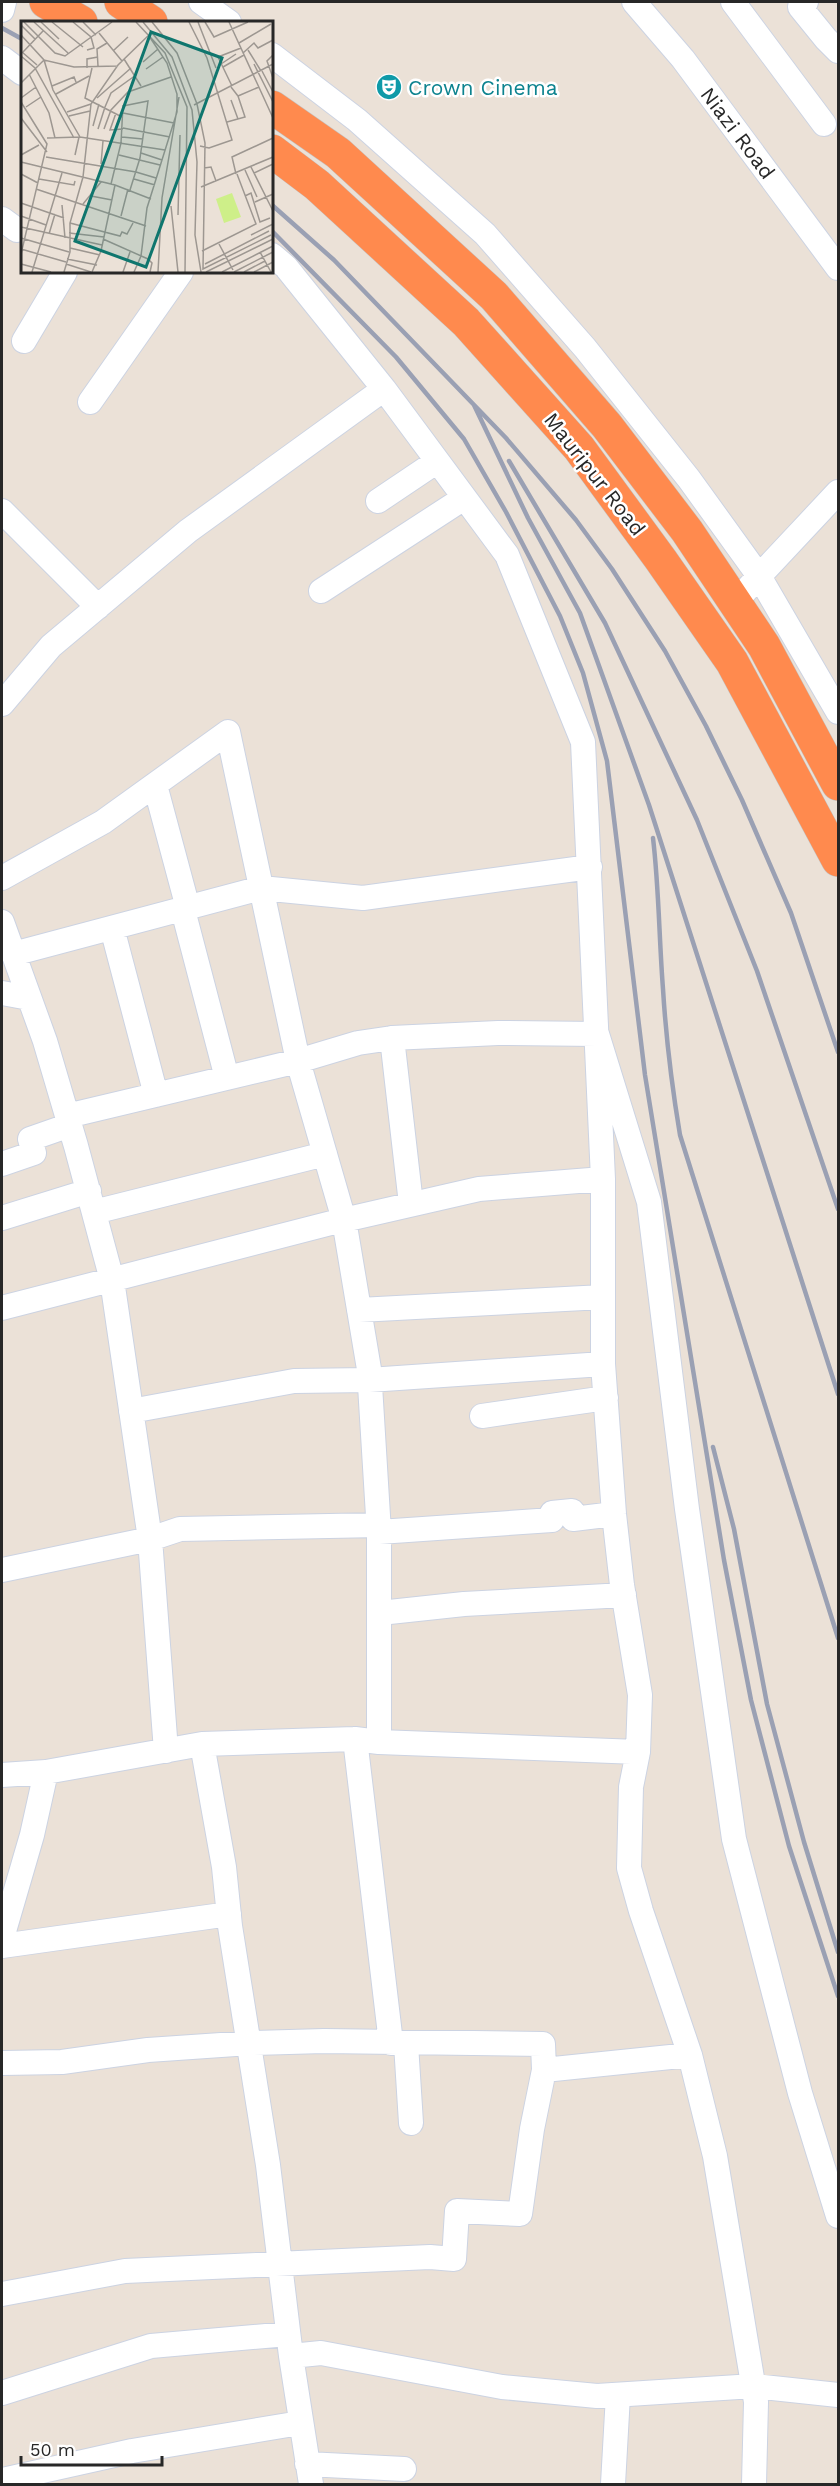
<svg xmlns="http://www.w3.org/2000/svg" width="840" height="2486" font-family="'Work Sans',sans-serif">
  <rect width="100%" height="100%" fill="#ebe1d7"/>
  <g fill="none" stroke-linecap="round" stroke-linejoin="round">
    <g stroke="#ccd3e2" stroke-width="26">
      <path id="minor" d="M 201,2 L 229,22
        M 634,2 L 683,59 L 838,268
        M 733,2 L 824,124
        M 806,2 L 800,7 L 826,39 L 838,51
        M 2,10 L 4,2
        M 272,55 L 357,120 L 485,234 L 585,348 L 689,479 L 759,576 L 838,712
        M 2,58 L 22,73
        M 2,219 L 17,230
        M 272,255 L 286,267 L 384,389 L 507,555 L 583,742 L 603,1179 L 603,1364 L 614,1514 L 622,1585 L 640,1695 L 638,1752 L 631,1787 L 629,1868 L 641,1911 L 690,2055 L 715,2156 L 756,2402 L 754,2484
        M 24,341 L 65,272
        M 90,402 L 181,272
        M 378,501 L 436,462
        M 2,511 L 98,607
        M 321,591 L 464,498
        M 735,602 L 838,492
        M 2,704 L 51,646 L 188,531 L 384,389
        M 155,785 L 188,908
        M 2,878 L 103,822 L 228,732 L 298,1061 L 344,1220 L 369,1369 L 379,1532 L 379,1742
        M 183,910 L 227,1078
        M 2,922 L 45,1041 L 76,1146 L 112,1280 L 150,1539 L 166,1751
        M 112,928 L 156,1095
        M 13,954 L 261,888 L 363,898 L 590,867
        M 2,993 L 29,998
        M 392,1038 L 411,1204
        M 67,1116 L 298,1061 L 358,1043 L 392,1038 L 498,1033 L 597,1034 L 649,1202 L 687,1509 L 734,1839 L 800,2093 L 838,2216
        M 2,1164 L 34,1153 L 30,1139 L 70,1125
        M 94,1212 L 325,1154
        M 2,1218 L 89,1191
        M 2,1308 L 335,1222 L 479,1189 L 603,1179
        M 359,1310 L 603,1297
        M 131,1411 L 294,1381 L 369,1380 L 603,1364
        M 482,1416 L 606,1398
        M 379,1532 L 552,1520 L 552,1513 L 572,1511 L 573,1519 L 614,1514
        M 2,1570 L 150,1539 L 180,1529 L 379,1525
        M 380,1613 L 464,1604 L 624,1595
        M 355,1739 L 391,2043
        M 202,1744 L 224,1867 L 230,1926 L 268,2165 L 291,2356 L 311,2484
        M 2,1775 L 46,1772 L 202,1744 L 355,1739 L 379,1742 L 638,1752
        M 2,1938 L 32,1835 L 46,1772
        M 2,1946 L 229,1914
        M 406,2044 L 411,2123
        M 2,2063 L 62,2062 L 148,2050 L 250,2043 L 324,2041 L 543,2044 L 544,2070 L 690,2055
        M 2,2294 L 125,2271 L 430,2257 L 454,2259 L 457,2211 L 520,2214 L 532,2129 L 544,2070
        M 291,2356 L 321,2353 L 502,2387 L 597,2396 L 754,2386 L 838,2395
        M 2,2393 L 151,2346 L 288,2334
        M 307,2464 L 404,2469
        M 2,2480 L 132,2451 L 300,2423
        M 613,2484 L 618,2395"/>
    </g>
    <g stroke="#c3c3c3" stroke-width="34">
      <path id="highway" d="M 46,2 L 81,22
        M 121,2 L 151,22
        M 272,107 L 338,153 L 494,296 L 607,426 L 687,531 L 764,646 L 838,784
        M 272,151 L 317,185 L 466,322 L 579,448 L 661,560 L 732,662 L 838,860"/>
    </g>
    <use href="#minor" stroke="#fff" stroke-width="24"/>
    <use href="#highway" stroke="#ff8a4e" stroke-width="33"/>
    <path stroke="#9aa0b3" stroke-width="4.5" d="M 2,28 L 22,39
      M 272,205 L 334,260 L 506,438 L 576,520 L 612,569 L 665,651 L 706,726 L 742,800 L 791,913 L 838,1052
      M 272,231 L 396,357 L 464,439 L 506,512 L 560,616 L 583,673 L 607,761 L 645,1075 L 724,1560 L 751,1700 L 789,1846 L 838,1996
      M 474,405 L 528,518 L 580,613 L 649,805 L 838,1394
      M 509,461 L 605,623 L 697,820 L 757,971 L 838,1209
      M 653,838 C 659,888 659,938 663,989 C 666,1038 672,1087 680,1135 L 838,1638
      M 713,1447 L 734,1529 L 767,1704 L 804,1842 L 838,1952"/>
  </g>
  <defs>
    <g id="theatre-disc" transform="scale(1.35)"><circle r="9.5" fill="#0f9aa8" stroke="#fff"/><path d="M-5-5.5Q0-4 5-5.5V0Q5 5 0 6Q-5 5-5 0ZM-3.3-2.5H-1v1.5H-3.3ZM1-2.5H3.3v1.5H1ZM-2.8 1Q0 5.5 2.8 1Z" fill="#fff"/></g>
  </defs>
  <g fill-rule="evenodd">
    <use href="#theatre-disc" x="389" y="87"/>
  </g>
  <g text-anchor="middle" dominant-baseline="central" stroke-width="5" stroke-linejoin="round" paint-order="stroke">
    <g font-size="21" fill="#0d838f" stroke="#fff" text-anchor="start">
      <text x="408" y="87">Crown Cinema</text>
    </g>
    <g font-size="21" fill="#272727" stroke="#fff">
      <text transform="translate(738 133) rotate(53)">Niazi Road</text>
      <text transform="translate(595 474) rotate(52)">Mauripur Road</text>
    </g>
  </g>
  <g transform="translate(21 21)">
    <rect width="252" height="252" fill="#ebe1d7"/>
    <path d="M 211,172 L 220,196 L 203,202 L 195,178 Z" fill="#ceef89"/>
    <path fill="none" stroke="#9d9791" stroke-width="1.5" d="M 3,1 L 34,32 L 44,35 L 91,1M 13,1 L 47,32M 20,1 L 38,18M 31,1 L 62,26M 52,1 L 70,16 L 73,27 L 66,29M 62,1 L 75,14M 115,1 L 144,32 L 166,86 L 164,251M 122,1 L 151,36 L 171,89 L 176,141 L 174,214 L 180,251M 131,1 L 156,32 L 176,83 L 184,122 L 182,248 L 250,214M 168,1 L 186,37 L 211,119 L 188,127 L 179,125M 177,1 L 195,47M 184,1 L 193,16 L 227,1M 208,1 L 252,97M 0,4 L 14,18M 78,12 L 101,40M 0,14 L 23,39 L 32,69 L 59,116M 218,22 L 250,3M 227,29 L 240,50M 92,30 L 107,16M 1,31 L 16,44M 2,31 L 22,10M 222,32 L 233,22 L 237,27 L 252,19M 252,34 L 246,40 L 252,57M 0,35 L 14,47 L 53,117M 103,38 L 120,65M 122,41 L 137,28M 200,43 L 215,33M 233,43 L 252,81M 77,45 L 76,28 L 86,22M 202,46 L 223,34M 66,47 L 66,38 L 77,36M 71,47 L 64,77 L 101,96M 125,48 L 142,36M 241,50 L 252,71M 8,53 L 28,92 L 34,117M 0,62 L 23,39 L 53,46 L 97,45M 31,65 L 53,56 L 55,61M 211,65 L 197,36 L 220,27M 210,66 L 217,75 L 238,66M 35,73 L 68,55M 0,77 L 15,66M 76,77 L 110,47M 210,79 L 217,98M 0,81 L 26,123 L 0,233M 173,84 L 252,43M 102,85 L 127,80 L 119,137 L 109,169M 5,86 L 20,76M 84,86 L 90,72 L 115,54M 46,91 L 70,83M 95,92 L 89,109 L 102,108M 102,92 L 153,102M 48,95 L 69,90M 0,97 L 26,131M 206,101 L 224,96 L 217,75M 72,105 L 78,83M 102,107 L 149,116M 77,108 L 84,86M 83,108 L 90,89 L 107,71 L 150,56M 101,116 L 122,118M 26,117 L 59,116 L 144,129M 120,132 L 141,139M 54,134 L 58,116M 98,134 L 139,144M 25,136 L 115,151M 0,141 L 94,164 L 130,178M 0,141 L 0,134 L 18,124M 80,143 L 82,120M 230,146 L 252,190M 183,147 L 190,146 L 195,160M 224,149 L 236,176M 115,151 L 135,157M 233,152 L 252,143M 0,153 L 17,162M 215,153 L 211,136 L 252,117M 18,158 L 53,164 L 54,160M 113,158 L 134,164M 90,163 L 100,122 L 102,84M 180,166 L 252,136M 15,168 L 125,205M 70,175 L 91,179M 224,175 L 230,172 L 239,201 L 249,197M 234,181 L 252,173M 0,182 L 43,197M 62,183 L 80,161M 41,184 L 44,217M 150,185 L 157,251M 157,194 L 159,114M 0,195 L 25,204M 100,195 L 107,168M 49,202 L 99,215 L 101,211 L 106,213 L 112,202M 0,206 L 81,224M 48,212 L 83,216M 28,213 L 34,193M 230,214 L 252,203M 0,217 L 48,231M 82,218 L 127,238 L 131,242 L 129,251M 198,223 L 212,249M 49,227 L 79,234M 0,228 L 45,241M 181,230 L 235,203 L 216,153M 239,231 L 250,251M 46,238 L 76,244M 0,243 L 30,251M 45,243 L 70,251M 184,243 L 248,210M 11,251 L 41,152M 43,251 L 49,231 L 49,202 L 62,156 L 70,83 L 97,44 L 131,11M 71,251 L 80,230 L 94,164M 102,251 L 109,231M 113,251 L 120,235 L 126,187 L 156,91 L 156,73 L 146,42 L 128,15M 137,251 L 141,177 L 158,76M 185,251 L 252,218M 201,251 L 252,225M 213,251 L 252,231M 223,251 L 244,240M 233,251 L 252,241"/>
    <path fill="#0f766e" fill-opacity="0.15" stroke="#0f766e" stroke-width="3" d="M 130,11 L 201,37 L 125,246 L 54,220 Z"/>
    <rect width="252" height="252" fill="none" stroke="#272727" stroke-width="3"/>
  </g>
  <rect width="840" height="2486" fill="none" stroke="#272727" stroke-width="6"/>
  <path d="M21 2456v9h141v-9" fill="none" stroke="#272727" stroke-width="3"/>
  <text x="30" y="2456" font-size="18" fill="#272727" stroke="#ffffff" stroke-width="4.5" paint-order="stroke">50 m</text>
</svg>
